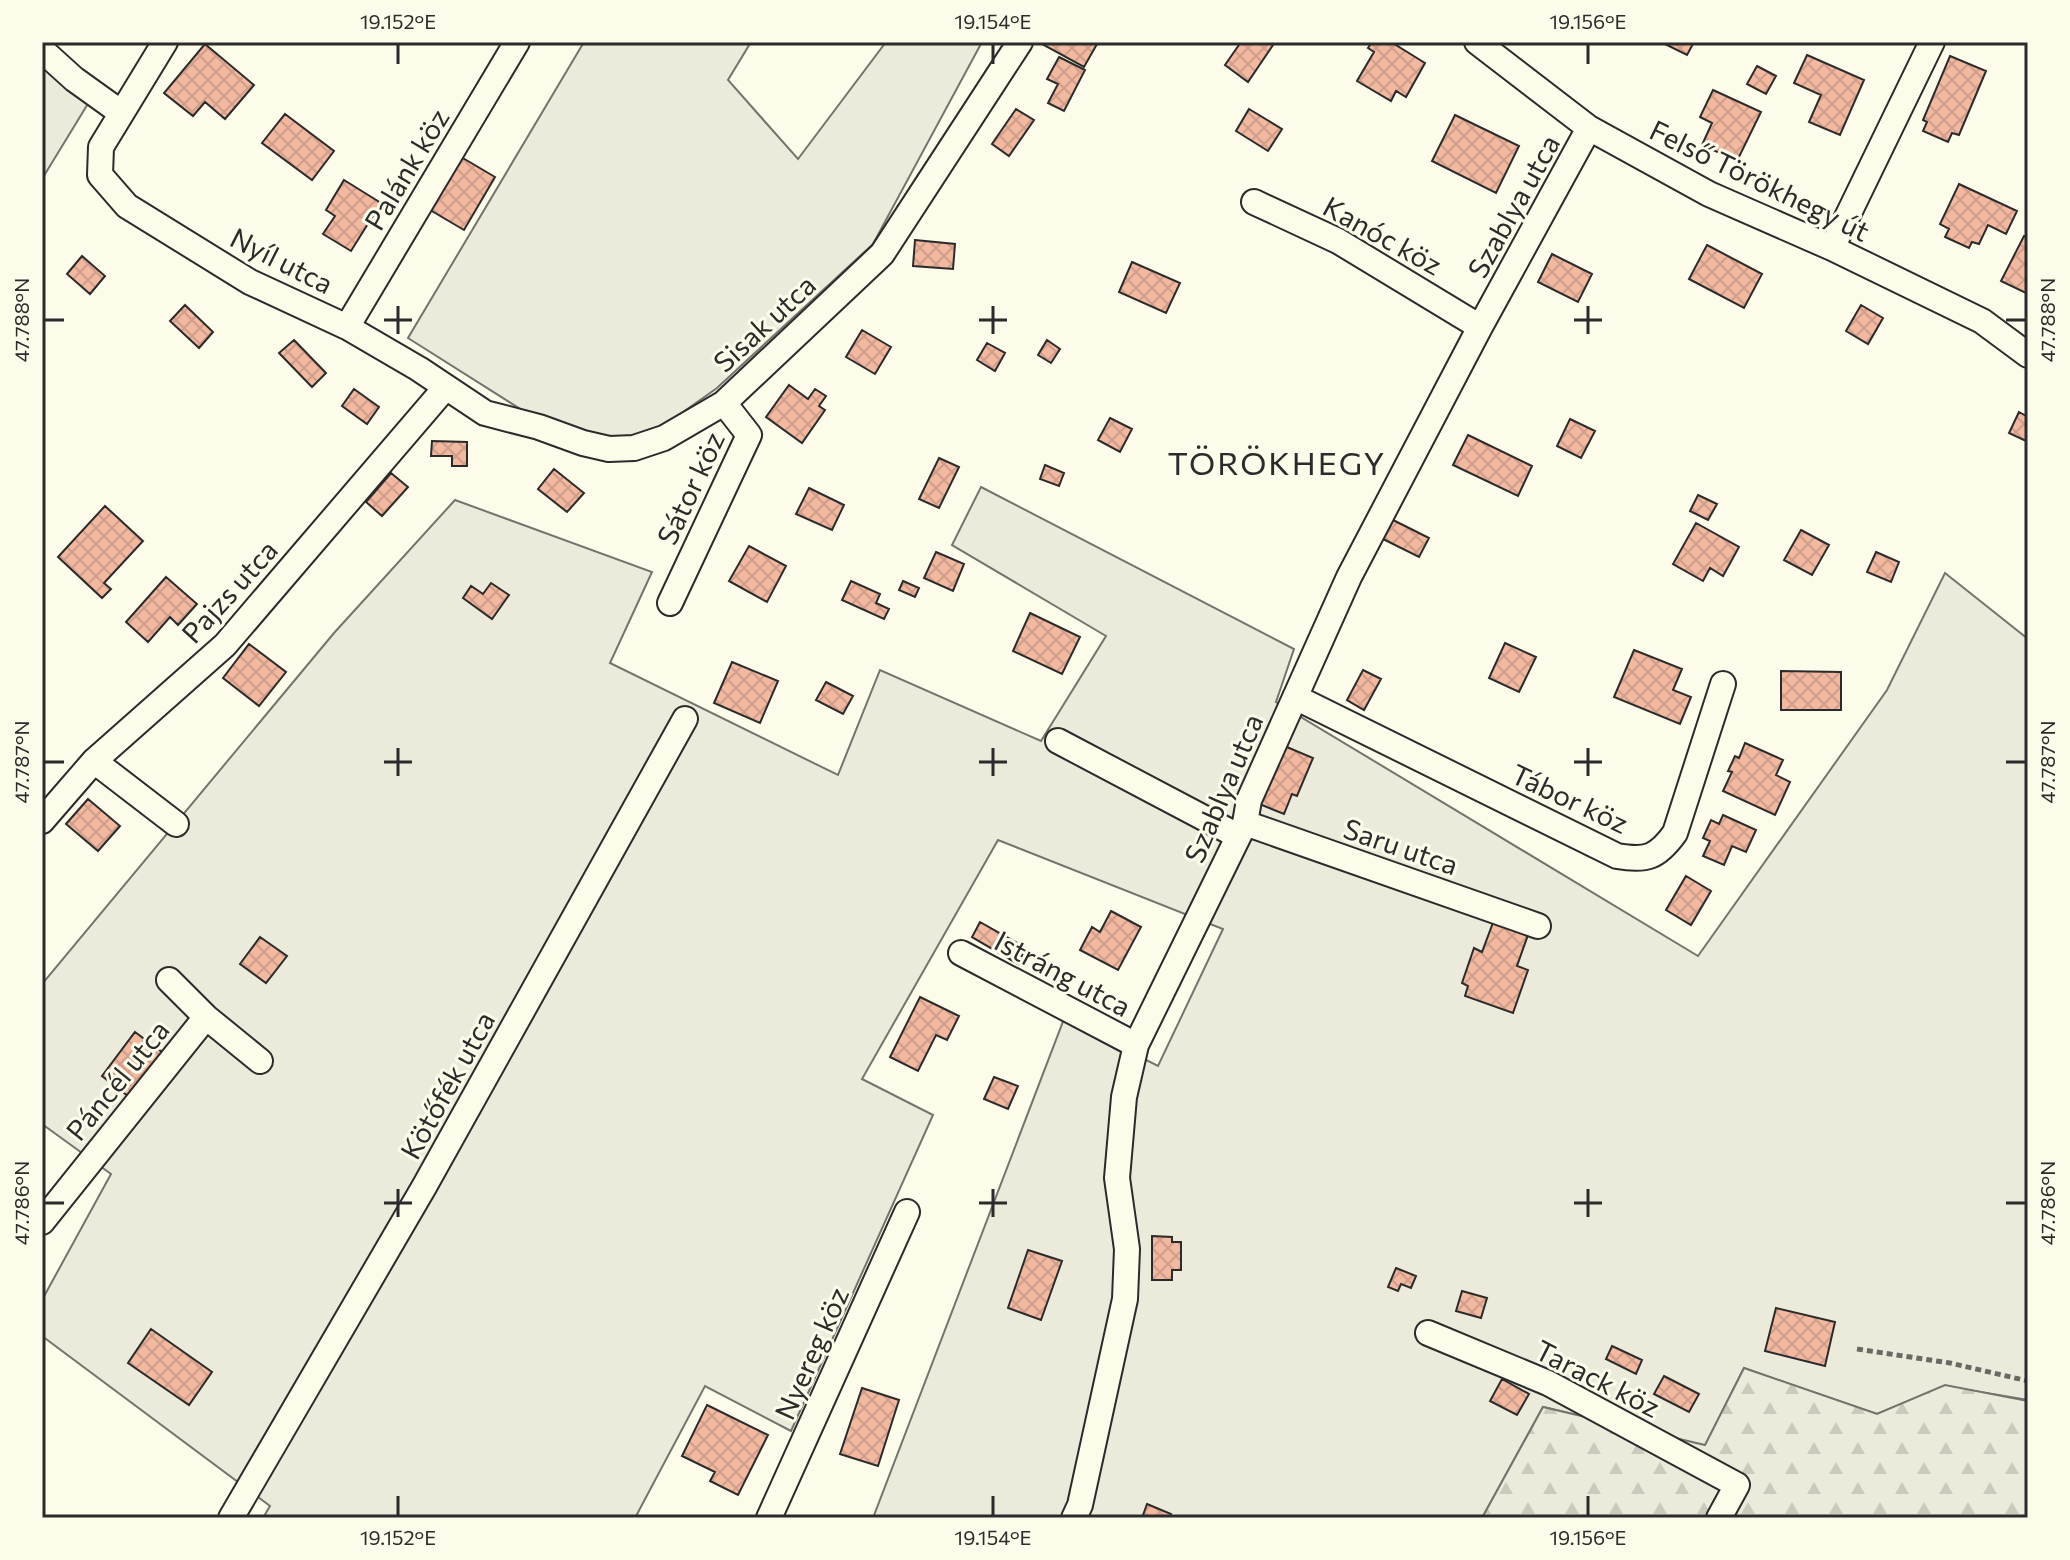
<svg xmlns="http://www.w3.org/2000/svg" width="2070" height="1560" font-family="Commissioner,sans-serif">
  <defs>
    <pattern id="forest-firs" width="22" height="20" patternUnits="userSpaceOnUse" patternTransform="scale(2)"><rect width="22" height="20" fill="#ecebdb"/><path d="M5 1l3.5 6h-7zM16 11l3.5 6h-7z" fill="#cbcabc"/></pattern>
    <pattern id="building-cross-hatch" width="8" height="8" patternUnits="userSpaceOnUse" patternTransform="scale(2)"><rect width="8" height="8" fill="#f2b8a0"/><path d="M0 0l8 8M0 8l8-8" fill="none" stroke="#d09e8a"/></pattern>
  </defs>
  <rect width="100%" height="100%" fill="#fdfbea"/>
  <path fill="#ecebdb" stroke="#74746e" stroke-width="2" d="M 42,42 L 89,102 L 42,179 Z
    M 584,42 L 751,42 L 728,80 L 798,159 L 886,42 L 982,42 L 873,244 L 717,388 L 662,427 L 617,440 L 563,436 L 408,338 Z
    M 981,487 L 1294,649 L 1276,702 L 1698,956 L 1887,690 L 1945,573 L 2028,639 L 2028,1400 L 1945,1386 L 1877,1414 L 1744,1368 L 1705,1446 L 1543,1407 L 1482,1518 L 873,1518 L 1064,1019 L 1158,1066 L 1223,929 L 998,840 L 862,1079 L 933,1115 L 791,1431 L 705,1386 L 635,1518 L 263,1518 L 270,1506 L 42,1336 L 42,1300 L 111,1174 L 42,1124 L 42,984 L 334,633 L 455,500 L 652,572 L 610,663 L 838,775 L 880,670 L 1041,741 L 1106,636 L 952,545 Z"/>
  <path fill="url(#forest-firs)" stroke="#74746e" stroke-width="2" d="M 1744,1368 L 1877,1414 L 1945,1385 L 2028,1401 L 2028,1518 L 1482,1518 L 1543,1407 L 1705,1445 Z"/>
  <path fill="url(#building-cross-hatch)" stroke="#2b2b2b" stroke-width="2" d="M 1094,42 L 1097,44 L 1084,67 L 1040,43 Z
    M 1241,42 L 1275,42 L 1248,82 L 1225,65 Z
    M 1372,42 L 1391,42 L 1425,63 L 1406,97 L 1396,91 L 1391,101 L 1357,81 L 1374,52 L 1368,48 Z
    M 1661,42 L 1694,42 L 1687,55 Z
    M 205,44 L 254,85 L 225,119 L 205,102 L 193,116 L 164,93 Z
    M 1807,55 L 1864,80 L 1840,135 L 1809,122 L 1821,95 L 1794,83 Z
    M 1950,56 L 1986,71 L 1959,135 L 1952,133 L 1948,142 L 1923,131 L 1927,122 L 1923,120 Z
    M 1059,57 L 1085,70 L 1064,111 L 1048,103 L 1058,84 L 1047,79 Z
    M 1757,66 L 1776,76 L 1766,94 L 1747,84 Z
    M 1713,90 L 1761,112 L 1737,161 L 1702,145 L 1712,123 L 1700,117 Z
    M 1016,109 L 1034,120 L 1009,156 L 992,144 Z
    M 1249,109 L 1282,129 L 1268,151 L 1236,131 Z
    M 285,114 L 334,151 L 312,180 L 262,143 Z
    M 1455,115 L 1519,146 L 1496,193 L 1432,161 Z
    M 456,154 L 495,177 L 464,230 L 425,207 Z
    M 344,180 L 381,203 L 351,251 L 323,234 L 335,216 L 326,210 Z
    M 1959,184 L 2017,211 L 2006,234 L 1988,225 L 1979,244 L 1972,242 L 1969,248 L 1945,237 L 1949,229 L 1940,224 Z
    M 2024,236 L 2028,238 L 2028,294 L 2001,281 Z
    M 915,240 L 955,244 L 953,269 L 913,266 Z
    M 1707,245 L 1762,274 L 1744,308 L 1689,279 Z
    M 1552,254 L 1592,274 L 1578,302 L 1538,282 Z
    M 82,256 L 105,276 L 90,294 L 67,274 Z
    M 1132,262 L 1180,283 L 1166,313 L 1119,292 Z
    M 185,305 L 213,332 L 199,348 L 170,321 Z
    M 1861,305 L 1883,318 L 1868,344 L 1846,331 Z
    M 862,330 L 891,347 L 875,374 L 846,357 Z
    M 294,340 L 326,373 L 312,387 L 279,353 Z
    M 1047,340 L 1060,349 L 1051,363 L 1038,355 Z
    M 987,343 L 1005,353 L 995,371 L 977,360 Z
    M 789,385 L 808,399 L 815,389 L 826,396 L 819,406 L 825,410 L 802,443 L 766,417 Z
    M 354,389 L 379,407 L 367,424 L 342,406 Z
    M 2019,412 L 2028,417 L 2028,442 L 2009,433 Z
    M 1110,418 L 1132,429 L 1120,452 L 1098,440 Z
    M 1570,419 L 1595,431 L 1581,458 L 1557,446 Z
    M 1468,435 L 1532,466 L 1518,496 L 1453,465 Z
    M 432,441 L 467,442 L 467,466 L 452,466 L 452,456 L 431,456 Z
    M 939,458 L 959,467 L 939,508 L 919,499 Z
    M 1045,465 L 1064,473 L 1059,486 L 1040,479 Z
    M 554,469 L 584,493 L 567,512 L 538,489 Z
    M 391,473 L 408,487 L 382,516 L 366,502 Z
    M 809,488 L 844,505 L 832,530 L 796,514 Z
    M 1698,495 L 1717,504 L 1708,520 L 1690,511 Z
    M 105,506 L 143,541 L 104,583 L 111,589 L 102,598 L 58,557 Z
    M 1393,520 L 1429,538 L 1419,557 L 1383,539 Z
    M 1696,523 L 1739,547 L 1723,576 L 1710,568 L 1703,581 L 1673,564 Z
    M 1801,530 L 1829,545 L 1812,575 L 1784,560 Z
    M 749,546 L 786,566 L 767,602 L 729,581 Z
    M 936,552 L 964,564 L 953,591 L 924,578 Z
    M 1876,552 L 1899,562 L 1891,582 L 1867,572 Z
    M 166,577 L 197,604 L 178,625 L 170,617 L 148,642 L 126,622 Z
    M 851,581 L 880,594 L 876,603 L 889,609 L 884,619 L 842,600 Z
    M 903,581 L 919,588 L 915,597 L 899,590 Z
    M 491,583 L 509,595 L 492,619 L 463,598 L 471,586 L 483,594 Z
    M 1030,613 L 1080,637 L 1062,674 L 1013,651 Z
    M 1505,643 L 1536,657 L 1519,692 L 1489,678 Z
    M 249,644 L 286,672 L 259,706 L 223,678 Z
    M 1634,650 L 1682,669 L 1673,690 L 1691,697 L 1680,724 L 1614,697 Z
    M 732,662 L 778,681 L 760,723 L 714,703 Z
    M 1363,670 L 1381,679 L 1364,710 L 1347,700 Z
    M 1781,671 L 1841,672 L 1841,710 L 1781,710 Z
    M 826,682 L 853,696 L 843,714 L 816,700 Z
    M 1745,743 L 1783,760 L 1776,775 L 1790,782 L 1775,815 L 1723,791 L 1732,772 L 1728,771 L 1735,756 L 1739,758 Z
    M 1282,745 L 1313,758 L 1297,796 L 1292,794 L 1284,814 L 1257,803 Z
    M 88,799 L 120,826 L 98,851 L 66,824 Z
    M 1723,815 L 1756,830 L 1746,852 L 1732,846 L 1724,865 L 1703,856 L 1710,841 L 1703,838 L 1711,820 L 1719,824 Z
    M 1686,876 L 1711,891 L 1691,925 L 1666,910 Z
    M 1111,911 L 1141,927 L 1118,970 L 1080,950 L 1092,927 L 1100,932 Z
    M 1494,920 L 1529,932 L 1517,966 L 1528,970 L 1513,1013 L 1465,996 L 1468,986 L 1462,983 L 1474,948 L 1482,952 Z
    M 980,922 L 1026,948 L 1018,964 L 972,937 Z
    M 260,937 L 287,956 L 266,983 L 240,964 Z
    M 920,997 L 959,1016 L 947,1040 L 936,1035 L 918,1071 L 890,1057 Z
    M 135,1032 L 162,1052 L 128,1096 L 102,1076 Z
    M 994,1077 L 1018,1086 L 1008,1109 L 984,1099 Z
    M 1152,1236 L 1172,1237 L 1172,1242 L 1181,1242 L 1181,1270 L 1172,1270 L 1172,1280 L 1152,1280 Z
    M 1028,1250 L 1062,1261 L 1041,1320 L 1008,1308 Z
    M 1396,1268 L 1416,1276 L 1411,1288 L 1401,1284 L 1398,1291 L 1388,1287 Z
    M 1462,1291 L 1487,1298 L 1481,1318 L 1456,1311 Z
    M 1776,1308 L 1835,1322 L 1825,1366 L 1765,1351 Z
    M 151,1329 L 212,1372 L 189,1405 L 128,1363 Z
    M 1612,1346 L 1642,1360 L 1636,1374 L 1606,1359 Z
    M 1664,1376 L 1699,1394 L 1689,1412 L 1654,1394 Z
    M 1502,1379 L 1529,1394 L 1517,1415 L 1490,1401 Z
    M 862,1388 L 899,1400 L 878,1466 L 840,1454 Z
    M 707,1405 L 768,1435 L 738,1495 L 710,1481 L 715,1472 L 682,1456 Z
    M 1147,1504 L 1171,1514 L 1169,1518 L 1142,1518 Z"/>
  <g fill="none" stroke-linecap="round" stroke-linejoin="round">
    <g stroke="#2b2b2b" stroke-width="28">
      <path id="street" d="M 165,42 L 101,147 L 100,175 L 127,206 L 250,282 L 347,327 L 419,369 L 485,413 L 539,427 L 583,443 L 609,449 L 634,448 L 664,438 L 724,403 L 882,254 L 1020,42
        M 1477,42 L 1589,128 L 1709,194 L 1832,248 L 1982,321 L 2028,355
        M 42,50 L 74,79 L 120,112
        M 1254,202 L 1338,241 L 1480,327
        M 1832,248 L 1932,42
        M 347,327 L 517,42
        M 670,603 L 749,435 L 724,403
        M 1295,697 L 1617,856 C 1646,861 1657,858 1675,833 L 1723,684
        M 1058,741 L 1238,836
        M 94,761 L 176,824
        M 42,821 L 94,761 L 225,645 L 446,387
        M 1245,823 L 1538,926
        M 961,953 L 1136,1045
        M 206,1017 L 260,1061
        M 42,1222 L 206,1017 L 169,980
        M 1428,1333 L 1548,1383 L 1737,1485 L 1719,1518
        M 231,1518 L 424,1187 L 685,719
        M 769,1518 L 907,1212
        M 1074,1518 L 1080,1505 L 1125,1299 L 1127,1249 L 1117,1178 L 1124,1097 L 1136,1045 L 1245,823 L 1249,800 L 1349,577 L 1480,327 L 1589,128"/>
    </g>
    <path stroke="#6a6964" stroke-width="5" stroke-dasharray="6 4" stroke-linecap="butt" d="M 1857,1349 L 1950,1363 L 2028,1381"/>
    <use href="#street" stroke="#fdfbea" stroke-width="24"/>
  </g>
  <path fill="none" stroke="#2b2b2b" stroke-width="3" d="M 398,44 L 398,64M 993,44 L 993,64M 1588,44 L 1588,64M 398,306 L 398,334M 993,306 L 993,334M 1588,306 L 1588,334M 44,320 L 64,320M 384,320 L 412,320M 979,320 L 1007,320M 1574,320 L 1602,320M 2006,320 L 2026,320M 398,748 L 398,776M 993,748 L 993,776M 1588,748 L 1588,776M 44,762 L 64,762M 384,762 L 412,762M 979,762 L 1007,762M 1574,762 L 1602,762M 2006,762 L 2026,762M 398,1189 L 398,1217M 993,1189 L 993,1217M 1588,1189 L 1588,1217M 44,1203 L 64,1203M 384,1203 L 412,1203M 979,1203 L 1007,1203M 1574,1203 L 1602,1203M 2006,1203 L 2026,1203M 398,1496 L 398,1516M 993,1496 L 993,1516M 1588,1496 L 1588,1516"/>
  <g text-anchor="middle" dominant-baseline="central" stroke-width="6" stroke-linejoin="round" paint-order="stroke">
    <g font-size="28" fill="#2b2b2b" stroke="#fdfbea">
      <text transform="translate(406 169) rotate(-59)">Palánk köz</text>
      <text transform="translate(1760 180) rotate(26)">Felső Törökhegy út</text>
      <text transform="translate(1513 206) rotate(-61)">Szablya utca</text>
      <text transform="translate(1383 235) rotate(29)">Kanóc köz</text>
      <text transform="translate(282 260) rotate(27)">Nyíl utca</text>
      <text transform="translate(764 323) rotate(-43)">Sisak utca</text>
      <text transform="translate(690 488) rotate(-65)">Sátor köz</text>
      <text transform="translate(229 591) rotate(-48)">Pajzs utca</text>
      <text transform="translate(1223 788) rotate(-67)">Szablya utca</text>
      <text transform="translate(1570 798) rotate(25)">Tábor köz</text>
      <text transform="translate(1401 846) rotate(19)">Saru utca</text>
      <text transform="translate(1063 973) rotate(28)">Istráng utca</text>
      <text transform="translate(117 1080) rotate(-51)">Páncél utca</text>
      <text transform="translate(447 1085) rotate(-61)">Kötőfék utca</text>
      <text transform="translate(811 1353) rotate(-66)">Nyereg köz</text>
      <text transform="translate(1598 1378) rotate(27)">Tarack köz</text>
    </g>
    <g font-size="32" letter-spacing="2" fill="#2b2b2b" stroke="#fdfbea">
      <text x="1277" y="462">TÖRÖKHEGY</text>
    </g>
  </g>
  <rect width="2070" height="1560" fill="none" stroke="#fdfbea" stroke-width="88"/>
  <rect x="44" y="44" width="1982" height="1472" fill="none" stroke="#2b2b2b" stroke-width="3"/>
  <g font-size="20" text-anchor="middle" fill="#2b2b2b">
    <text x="398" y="29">19.152°E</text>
    <text x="993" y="29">19.154°E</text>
    <text x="1588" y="29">19.156°E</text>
    <text transform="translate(22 320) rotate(-90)" y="7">47.788°N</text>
    <text transform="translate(2048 320) rotate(-90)" y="7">47.788°N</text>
    <text transform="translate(22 762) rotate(-90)" y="7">47.787°N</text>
    <text transform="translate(2048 762) rotate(-90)" y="7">47.787°N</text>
    <text transform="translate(22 1203) rotate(-90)" y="7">47.786°N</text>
    <text transform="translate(2048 1203) rotate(-90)" y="7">47.786°N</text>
    <text x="398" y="1545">19.152°E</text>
    <text x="993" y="1545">19.154°E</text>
    <text x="1588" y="1545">19.156°E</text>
  </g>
</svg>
